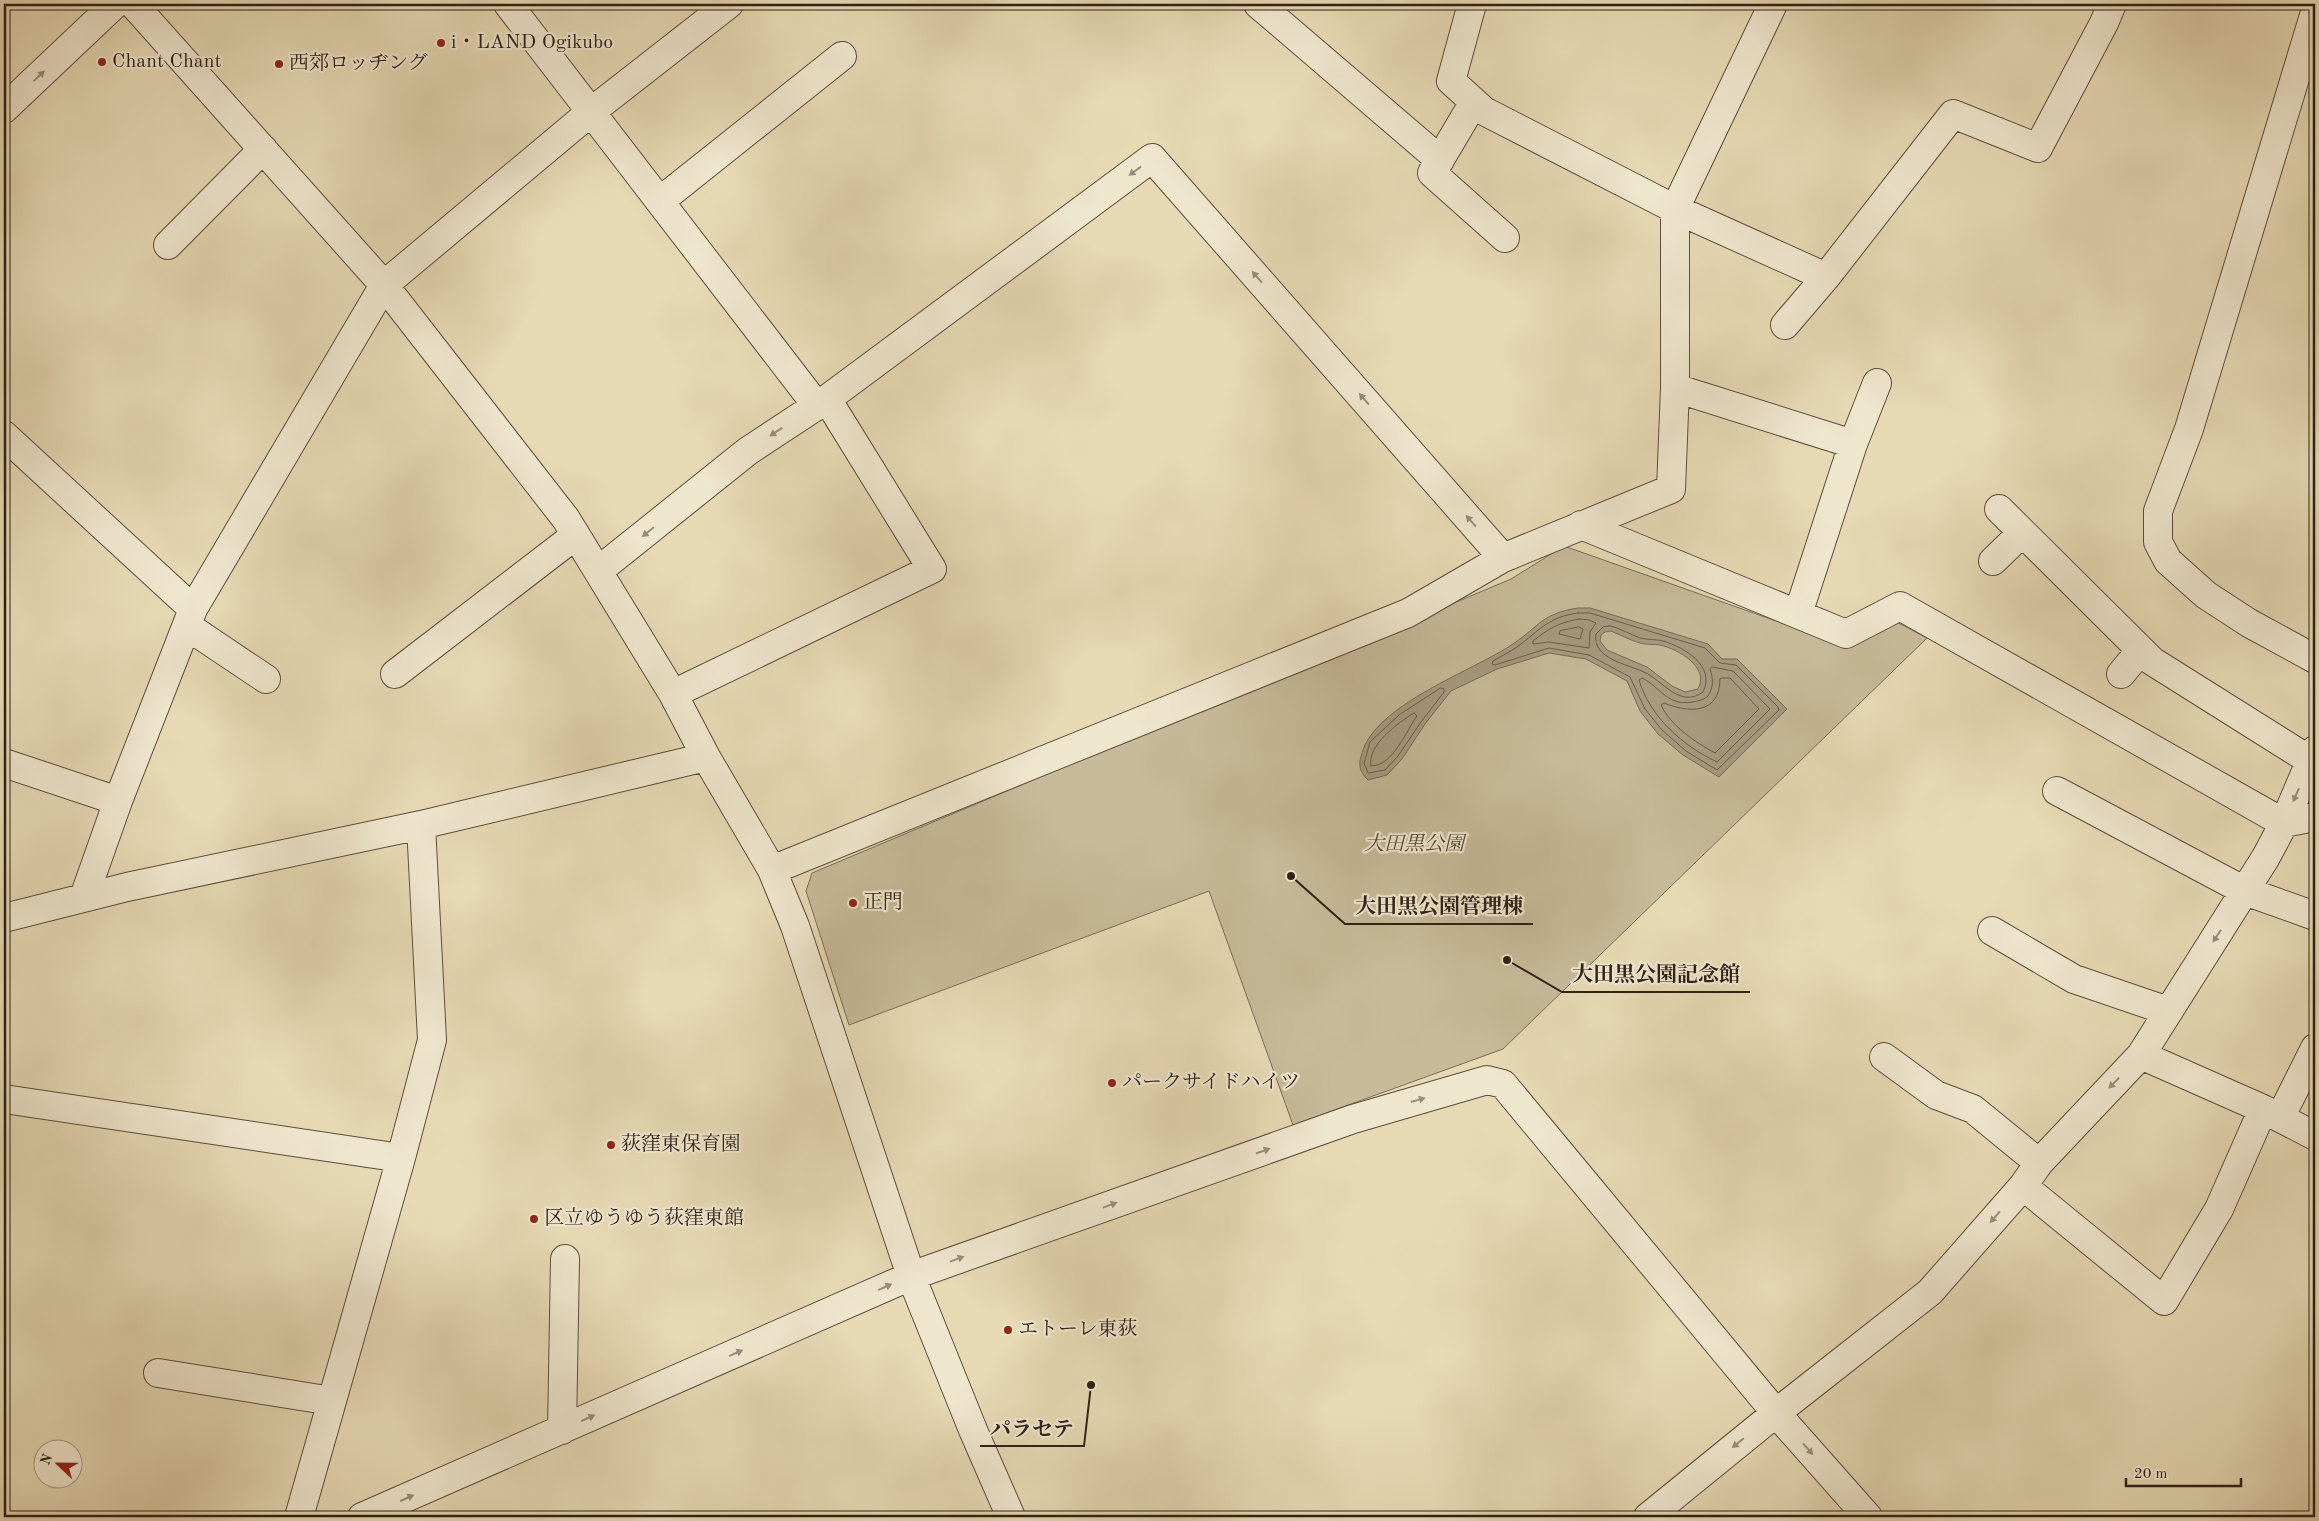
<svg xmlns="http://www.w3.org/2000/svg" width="2319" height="1521" font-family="'Old Standard TT','Noto Serif JP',serif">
  <rect width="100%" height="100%" fill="#e6d9b4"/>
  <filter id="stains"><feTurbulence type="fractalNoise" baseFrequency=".004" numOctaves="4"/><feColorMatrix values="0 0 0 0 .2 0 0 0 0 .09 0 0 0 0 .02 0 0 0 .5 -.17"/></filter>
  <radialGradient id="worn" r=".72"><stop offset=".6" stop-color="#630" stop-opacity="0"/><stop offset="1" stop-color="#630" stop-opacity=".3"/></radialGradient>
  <path fill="#c7ba99" stroke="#7a6d58" d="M 1564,546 L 1844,645 L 1893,620 L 1927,638 L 1503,1049 L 1293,1125 L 1209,891 L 849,1025 L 806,891 L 812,873 L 1511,579 Z"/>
  <path fill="#a79a7f" stroke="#776955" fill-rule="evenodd" d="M 1578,608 L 1590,608 L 1708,644 L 1722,659 L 1737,659 L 1787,709 L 1719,777 L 1683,755 L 1658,734 L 1640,711 L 1627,681 L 1586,659 L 1549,653 L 1497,669 L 1451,691 L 1425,724 L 1402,759 L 1387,775 L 1368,780 C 1359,771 1358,765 1362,753 C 1376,704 1473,671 1513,644 C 1541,625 1541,614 1578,608 ZM 1611,631 C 1620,635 1630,640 1640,643 C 1646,645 1653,644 1660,645 C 1678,649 1710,667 1698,689 L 1685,692 L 1672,686 L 1647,667 L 1607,650 L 1600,641 L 1601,635 L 1605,632 Z"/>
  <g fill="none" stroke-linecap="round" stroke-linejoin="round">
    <path stroke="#6a5d4b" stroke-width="1" d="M 1578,613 L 1590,613 L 1705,648 L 1720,663 L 1736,665 L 1778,707 L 1779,710 L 1717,770 L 1686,751 L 1662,730 L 1645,709 L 1630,677 L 1589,655 L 1549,648 L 1495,665 L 1492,664 L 1493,661 C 1501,656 1510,652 1517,647 C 1540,630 1548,617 1578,613 Z
      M 1579,619 L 1589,620 L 1596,623 L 1590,632 L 1589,648 L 1549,642 L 1533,644 L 1533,641 C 1548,629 1560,622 1579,619 Z
      M 1611,626 C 1621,629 1630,634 1640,638 C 1647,640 1656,639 1663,641 C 1684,647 1716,666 1703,692 C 1680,709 1662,680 1644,672 C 1627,664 1592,659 1596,634 L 1603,627 Z
      M 1579,627 L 1583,629 L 1580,639 L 1559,634 L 1560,631 Z
      M 1712,667 L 1733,671 L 1770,709 L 1717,762 C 1683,746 1650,717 1639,680 L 1642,678 C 1661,687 1668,709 1697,701 C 1701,700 1705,699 1708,696 C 1714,687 1713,678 1710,669 Z
      M 1723,678 L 1730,678 L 1759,709 L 1715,753 C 1695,742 1671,726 1661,705 L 1664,703 C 1688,713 1720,715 1720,679 Z
      M 1441,688 L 1444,689 L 1444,692 L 1421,722 L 1398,756 L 1385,770 L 1368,773 L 1364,763 L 1370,742 L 1399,715 Z
      M 1414,713 L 1417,716 C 1406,731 1393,766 1371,766 C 1367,745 1398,723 1414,713 Z"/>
    <g stroke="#5c4e3e" stroke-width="30">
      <path id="minor" d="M 133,4 L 384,285 L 566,519 L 673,694 L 706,757 L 772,870 L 795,926 L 911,1276 L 973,1430 L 1011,1517
        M 508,4 L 817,406
        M 1258,4 L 1440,160
        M 1472,4 L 1451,81 L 1484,111 L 1675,209 L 1826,277
        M 2315,12 L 2189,429 L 2158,511 L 2158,542 L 2168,561 L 2206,595 L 2249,623 L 2315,659
        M 1474,102 L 1432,173 L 1505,238
        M 4,109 L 115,4
        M 660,201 L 842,56
        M 168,245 L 263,149
        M 1785,325 L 1826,277 L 1953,114 L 2038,148 L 2104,23 L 2112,4
        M 1675,388 L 1853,444
        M 4,435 L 193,609
        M 1999,509 L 2152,661 L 2311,761
        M 1581,525 L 1846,634 L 1900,606 L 2284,823 L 2315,817
        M 1993,561 L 2022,533
        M 598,571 L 748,451 L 827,399 L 1152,158 L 1503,558
        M 1798,614 L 1853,444 L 1877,383
        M 187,626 L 266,679
        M 395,674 L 576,535
        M 2121,674 L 2141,650
        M 673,694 L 932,569 L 827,399
        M 4,763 L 118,801
        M 2057,791 L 2245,891 L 2315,916
        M 772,870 L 1408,613 L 1503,558 L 1671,489 L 1675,388 L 1675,209 L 1773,4
        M 84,897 L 118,801 L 193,609 L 384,285 L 592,111 L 729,4
        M 4,918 L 127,887 L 421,825 L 706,757
        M 1992,931 L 2074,979 L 2168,1011
        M 2141,1055 L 2263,1109 L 2315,1136
        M 1884,1057 L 1936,1095 L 1973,1109 L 2039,1163
        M 4,1099 L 401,1158
        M 2280,1118 L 2315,1048
        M 2023,1186 L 2164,1301 L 2219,1209 L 2263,1109
        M 158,1373 L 332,1401
        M 562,1430 L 565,1259
        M 299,1517 L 401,1158 L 432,1040 L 421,825
        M 362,1517 L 911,1276 L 1353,1119 L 1487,1080 L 1503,1084 L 1776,1413 L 1868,1517
        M 1648,1517 L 1776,1413 L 1930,1292 L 2023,1186 L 2039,1163 L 2141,1055 L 2266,857 L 2284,823 L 2315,750"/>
    </g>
    <use href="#minor" stroke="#efe6ce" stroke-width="28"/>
  </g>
  <defs><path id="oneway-solid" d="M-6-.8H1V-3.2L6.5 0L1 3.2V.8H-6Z" transform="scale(1.25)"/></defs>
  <g fill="#988d7c">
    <use href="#oneway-solid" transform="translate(39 76) rotate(-43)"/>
    <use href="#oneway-solid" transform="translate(1135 171) rotate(144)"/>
    <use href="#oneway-solid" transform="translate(1257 277) rotate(-131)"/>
    <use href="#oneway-solid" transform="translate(1364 399) rotate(-131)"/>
    <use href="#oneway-solid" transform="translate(776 432) rotate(147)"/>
    <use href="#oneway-solid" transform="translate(1471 521) rotate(-131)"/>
    <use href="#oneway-solid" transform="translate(648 532) rotate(141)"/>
    <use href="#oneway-solid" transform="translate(2296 795) rotate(114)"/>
    <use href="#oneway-solid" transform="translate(2217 936) rotate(123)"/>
    <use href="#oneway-solid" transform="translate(2114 1083) rotate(134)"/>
    <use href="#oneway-solid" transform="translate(1418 1100) rotate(-16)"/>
    <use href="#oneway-solid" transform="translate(1263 1151) rotate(-19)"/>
    <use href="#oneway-solid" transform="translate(1110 1205) rotate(-20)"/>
    <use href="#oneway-solid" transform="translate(1995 1217) rotate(131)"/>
    <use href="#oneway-solid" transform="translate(957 1259) rotate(-20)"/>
    <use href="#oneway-solid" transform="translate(885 1287) rotate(-24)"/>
    <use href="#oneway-solid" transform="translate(736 1353) rotate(-24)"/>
    <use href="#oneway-solid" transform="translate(588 1418) rotate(-24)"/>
    <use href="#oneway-solid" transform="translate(1738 1443) rotate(141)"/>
    <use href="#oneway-solid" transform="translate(1808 1449) rotate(49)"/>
    <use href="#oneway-solid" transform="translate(407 1498) rotate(-24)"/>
  </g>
  <g fill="#8f2418" stroke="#efe6ce" stroke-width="2">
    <circle cx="441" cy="43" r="5"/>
    <circle cx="102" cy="62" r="5"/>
    <circle cx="279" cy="64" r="5"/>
    <circle cx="853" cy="903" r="5"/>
    <circle cx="1112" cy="1083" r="5"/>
    <circle cx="611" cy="1145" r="5"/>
    <circle cx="534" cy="1219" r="5"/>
    <circle cx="1008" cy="1330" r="5"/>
  </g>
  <g text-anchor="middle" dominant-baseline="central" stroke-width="4.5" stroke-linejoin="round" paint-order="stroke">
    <g font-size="20" fill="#2e2017" stroke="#efe6ce" text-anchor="start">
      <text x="451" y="43">i・LAND Ogikubo</text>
      <text x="112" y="62">Chant Chant</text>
      <text x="289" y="64">西郊ロッヂング</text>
      <text x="863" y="903">正門</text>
      <text x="1122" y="1083">パークサイドハイツ</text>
      <text x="621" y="1145">荻窪東保育園</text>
      <text x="544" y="1219">区立ゆうゆう荻窪東館</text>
      <text x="1018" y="1330">エトーレ東荻</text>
    </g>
    <g font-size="20" font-style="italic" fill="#544638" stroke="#efe6ce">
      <text x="1414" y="845">大田黒公園</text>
    </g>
  </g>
  <path fill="none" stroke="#2e2017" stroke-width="2" d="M1291 876L1345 924H1533M1507 960L1562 992H1750M1091 1385L1084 1446H980"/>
  <g fill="#2e2017" stroke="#efe6ce" stroke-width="2">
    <circle cx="1291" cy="876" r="5"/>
    <circle cx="1507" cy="960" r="5"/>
    <circle cx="1091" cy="1385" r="5"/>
  </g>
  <g font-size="21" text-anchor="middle" font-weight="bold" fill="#2e2017" stroke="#efe6ce" stroke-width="4.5" stroke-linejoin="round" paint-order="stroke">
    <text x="1439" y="913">大田黒公園管理棟</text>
    <text x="1656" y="981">大田黒公園記念館</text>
    <text x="1032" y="1436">パラセテ</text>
  </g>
  <rect width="2319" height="1521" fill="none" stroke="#e6d9b4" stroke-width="20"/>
  <rect x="5" y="5" width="2309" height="1511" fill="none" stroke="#2e2017" stroke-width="2.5"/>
  <rect x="10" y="10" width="2299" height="1501" fill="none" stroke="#2e2017"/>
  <g transform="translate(58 1464) rotate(292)"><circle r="24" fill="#efe6ce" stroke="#a29785"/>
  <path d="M0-4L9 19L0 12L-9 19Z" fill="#8f2418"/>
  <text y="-8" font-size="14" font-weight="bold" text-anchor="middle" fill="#2e2017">N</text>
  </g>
  <path d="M2126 1478v8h115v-8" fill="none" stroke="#2e2017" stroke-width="2.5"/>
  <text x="2134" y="1478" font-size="15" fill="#2e2017" stroke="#efe6ce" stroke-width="4" paint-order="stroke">20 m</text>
  <rect width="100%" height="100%" filter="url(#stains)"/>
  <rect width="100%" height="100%" fill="url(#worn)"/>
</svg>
